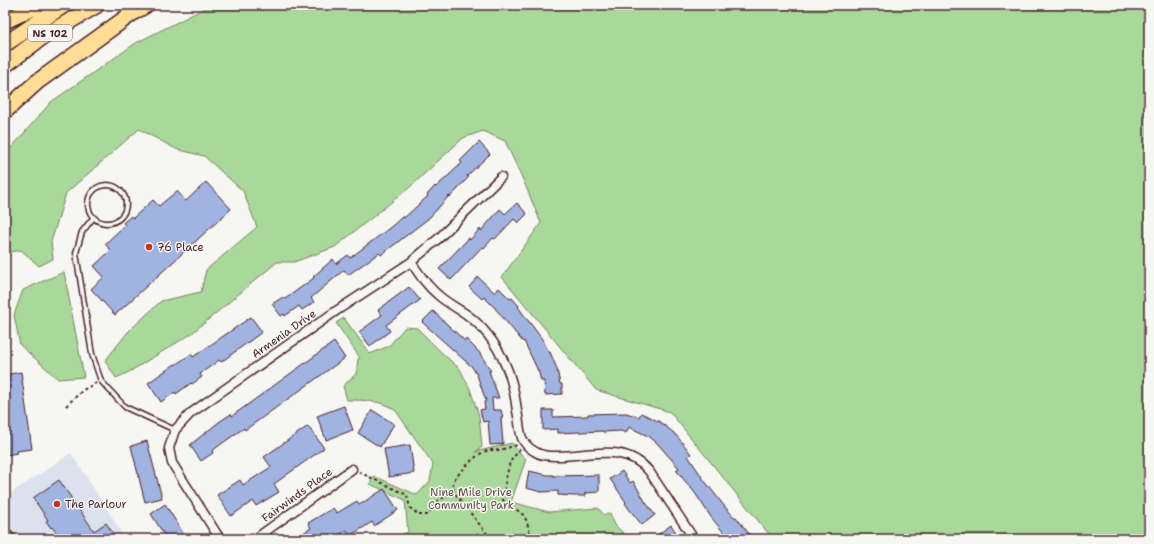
<svg xmlns="http://www.w3.org/2000/svg" width="1154" height="544" font-family="'Shantell Sans',sans-serif">
  <rect width="100%" height="100%" fill="#f6f6f2"/>
  <filter id="ink" filterUnits="userSpaceOnUse"><feTurbulence type="fractalNoise" baseFrequency=".025" numOctaves="2"/><feDisplacementMap in="SourceGraphic" scale="8" xChannelSelector="R" yChannelSelector="G"/><feConvolveMatrix kernelMatrix="1 2 1 2 8 2 1 2 1" color-interpolation-filters="sRGB"/></filter>
  <g filter="url(#ink)">
    <path fill="#dce2ed" d="M 71,453 L 126,539 L 5,539 L 5,497 Z"/>
    <path fill="#a9d99a" stroke="#7a7c62" d="M 211,5 L 1149,5 L 1149,539 L 773,539 L 670,412 L 596,390 L 502,277 L 541,223 L 524,182 L 505,141 L 483,131 L 463,138 L 409,188 L 335,247 L 294,262 L 277,262 L 191,334 L 129,372 L 116,378 L 105,361 L 128,332 L 161,301 L 201,292 L 206,270 L 257,227 L 243,191 L 204,156 L 176,149 L 139,129 L 66,193 L 51,242 L 53,259 L 39,266 L 21,250 L 5,253 L 5,155 L 51,102 L 136,43 Z
      M 64,272 L 84,377 L 58,379 L 20,345 L 14,315 L 23,290 Z
      M 344,318 L 370,354 L 389,346 L 405,327 L 417,328 L 442,353 L 460,369 L 470,389 L 479,416 L 482,447 L 475,452 L 512,443 L 519,452 L 526,459 L 511,502 L 549,512 L 598,508 L 604,515 L 610,513 L 615,525 L 625,535 L 619,539 L 393,539 L 408,532 L 405,500 L 370,484 L 374,476 L 417,495 L 430,481 L 433,464 L 396,411 C 382,400 364,400 347,400 L 343,386 L 356,374 L 358,359 L 360,358 L 336,323 Z"/>
    <path fill="#a0b3e1" stroke="#4a1f2b" d="M 479,142 L 490,154 L 467,176 L 468,178 L 458,188 L 458,189 L 450,197 L 449,196 L 429,218 L 381,255 L 379,253 L 348,275 L 344,270 L 311,298 L 314,302 L 302,310 L 299,306 L 285,316 L 284,314 L 281,316 L 272,304 L 283,297 L 285,299 L 314,278 L 313,277 L 333,259 L 336,264 L 348,255 L 350,258 L 392,226 L 403,216 L 404,218 L 428,196 L 427,195 L 435,186 L 436,187 L 462,163 L 460,161 Z
      M 206,182 L 231,209 L 115,315 L 91,289 L 104,277 L 94,266 L 111,250 L 105,244 L 125,225 L 123,223 L 131,216 L 133,218 L 153,200 L 159,206 L 177,191 L 186,201 Z
      M 517,203 L 527,214 L 518,223 L 514,219 L 495,239 L 493,238 L 484,248 L 482,247 L 451,280 L 439,269 L 469,238 L 470,240 L 480,229 L 481,231 L 500,209 L 505,214 Z
      M 478,277 L 495,293 L 499,288 L 510,299 L 512,298 L 519,306 L 518,307 L 542,339 L 549,352 L 550,352 L 557,369 L 560,384 L 562,384 L 562,394 L 545,395 L 544,381 L 541,381 L 539,373 L 524,341 L 523,342 L 495,308 L 484,297 L 482,299 L 469,287 Z
      M 409,287 L 420,300 L 386,325 L 390,331 L 370,346 L 359,332 L 382,315 L 378,310 Z
      M 433,311 L 465,341 L 466,339 L 479,352 L 491,371 L 489,371 L 499,398 L 492,398 L 493,410 L 501,410 L 503,418 L 501,418 L 503,444 L 490,445 L 488,421 L 483,422 L 480,410 L 485,409 L 484,402 L 486,401 L 477,375 L 472,367 L 422,322 Z
      M 251,317 L 262,332 L 221,362 L 219,360 L 200,374 L 202,377 L 192,384 L 191,383 L 176,394 L 175,392 L 161,402 L 148,383 L 175,364 L 175,365 L 191,354 L 193,357 Z
      M 334,342 L 345,358 L 245,430 L 244,428 L 224,442 L 212,451 L 213,453 L 201,461 L 190,445 L 219,422 L 231,414 L 232,416 Z
      M 21,372 L 32,449 L 16,451 L 17,453 L 7,455 L 7,452 L 5,453 L 5,375 Z
      M 344,406 L 353,430 L 326,440 L 317,416 Z
      M 372,410 L 394,424 L 380,447 L 358,433 Z
      M 543,410 L 553,410 L 553,417 L 588,416 L 588,414 L 626,413 L 639,417 L 641,413 L 660,422 L 674,433 L 681,441 L 691,454 L 688,456 L 704,480 L 725,507 L 734,517 L 736,517 L 753,539 L 729,539 L 711,517 L 695,493 L 676,470 L 679,468 L 657,443 L 650,437 L 629,427 L 626,433 L 621,431 L 603,432 L 603,431 L 558,433 L 558,429 L 543,430 Z
      M 308,426 L 324,448 L 274,484 L 279,492 L 256,506 L 253,501 L 231,516 L 217,495 L 240,480 L 243,485 L 271,467 L 264,457 Z
      M 147,441 L 162,498 L 145,502 L 131,446 Z
      M 410,445 L 414,473 L 389,477 L 384,449 Z
      M 529,471 L 547,475 L 553,475 L 553,476 L 599,475 L 599,492 L 585,493 L 585,496 L 574,496 L 558,495 L 558,491 L 541,492 L 526,488 Z
      M 622,471 L 630,483 L 633,481 L 646,503 L 655,515 L 642,525 L 629,509 L 625,503 L 626,502 L 610,479 Z
      M 59,480 L 94,531 L 106,523 L 117,539 L 61,539 L 52,527 L 51,528 L 46,521 L 48,520 L 33,498 Z
      M 384,489 L 398,510 L 374,526 L 372,522 L 350,536 L 347,530 L 333,539 L 294,539 L 311,528 L 308,523 L 333,508 L 337,513 L 357,501 L 359,505 Z
      M 165,504 L 187,539 L 167,539 L 151,514 Z
      M 671,525 L 680,539 L 652,539 Z"/>
    <g fill="none" stroke-linecap="round" stroke-linejoin="round">
      <g stroke="#4a1f2b" stroke-width="7">
        <path id="service" d="M88 204a19 19 0 1 1 38 0a19 19 0 1 1-38 0Z
          M 93,218 L 82,232 L 76,253 L 92,354 L 101,381 L 125,407 L 175,430"/>
      </g>
      <g stroke="#4a1f2b" stroke-width="11">
        <path id="minor" d="M 411,262 C 419,274 427,286 438,295 C 447,303 457,308 466,314 C 483,326 497,345 505,364 C 512,378 515,395 517,411 C 519,419 519,429 522,438 C 524,443 529,448 534,451 C 541,456 549,456 558,456 C 591,456 624,442 649,471 L 694,539
          M 5,531 L 11,539
          M 220,539 L 172,463 L 169,448 L 175,430 L 191,413 L 336,311 L 411,262 L 439,238 L 501,177
          M 255,539 L 352,469"/>
      </g>
      <g stroke="#4a1f2b" stroke-width="18">
        <path id="motorway" d="M 5,21 L 39,5
          M 5,44 L 64,5
          M 5,65 L 41,38 L 97,5
          M 5,111 L 37,82 L 134,12 L 146,5"/>
      </g>
      <path stroke="#4a1f2b" stroke-width="2" stroke-dasharray="3 3" stroke-linecap="butt" d="M 66,406 L 83,390 L 96,383
        M 520,449 L 510,462 L 506,478 L 503,500 C 509,508 516,508 522,514 C 528,519 529,532 531,539
        M 359,472 L 407,495 L 410,508 L 419,515 L 427,515 L 438,501 L 454,491
        M 491,539 L 457,496 L 454,491 L 453,484 L 455,478 L 473,459 L 483,452 L 491,450 L 500,450 L 517,445"/>
      <use href="#service" stroke="#f6f6f2" stroke-width="4"/>
      <use href="#minor" stroke="#f6f6f2" stroke-width="8"/>
      <use href="#motorway" stroke="#fedd96" stroke-width="15"/>
    </g>
  </g>
  <g fill="#c8321e" stroke="#f6f6f2" stroke-width="1.5">
    <circle cx="149" cy="247" r="4"/>
    <circle cx="57" cy="504" r="4"/>
  </g>
  <g text-anchor="middle" dominant-baseline="central" stroke-width="3" stroke-linejoin="round" paint-order="stroke">
    <rect fill="#f6f6f2" stroke="#7e6067" stroke-width="1" x="28" y="25" width="44" height="16" rx="3"/>
    <g font-size="10" font-weight="bold" fill="#4a1f2b">
      <text x="50" y="33">NS 102</text>
    </g>
    <g font-size="11" fill="#4a1f2b" stroke="#f6f6f2" text-anchor="start">
      <text x="157" y="247">76 Place</text>
      <text x="65" y="504">The Parlour</text>
    </g>
    <g font-size="11" fill="#4a1f2b" stroke="#f6f6f2">
      <text transform="translate(284 334) rotate(-35)">Armenia Drive</text>
      <text transform="translate(297 495) rotate(-36)">Fairwinds Place</text>
    </g>
    <g font-size="11" fill="#624e47" stroke="#f6f6f2">
      <text x="471" y="492">Nine Mile Drive<tspan x="471" dy="13">Community Park</tspan></text>
    </g>
  </g>
  <rect width="1154" height="544" fill="none" stroke="#f6f6f2" stroke-width="20"/>
  <rect x="10" y="10" width="1134" height="524" fill="none" stroke="#4a1f2b" stroke-width="1.5" filter="url(#ink)"/>
</svg>
